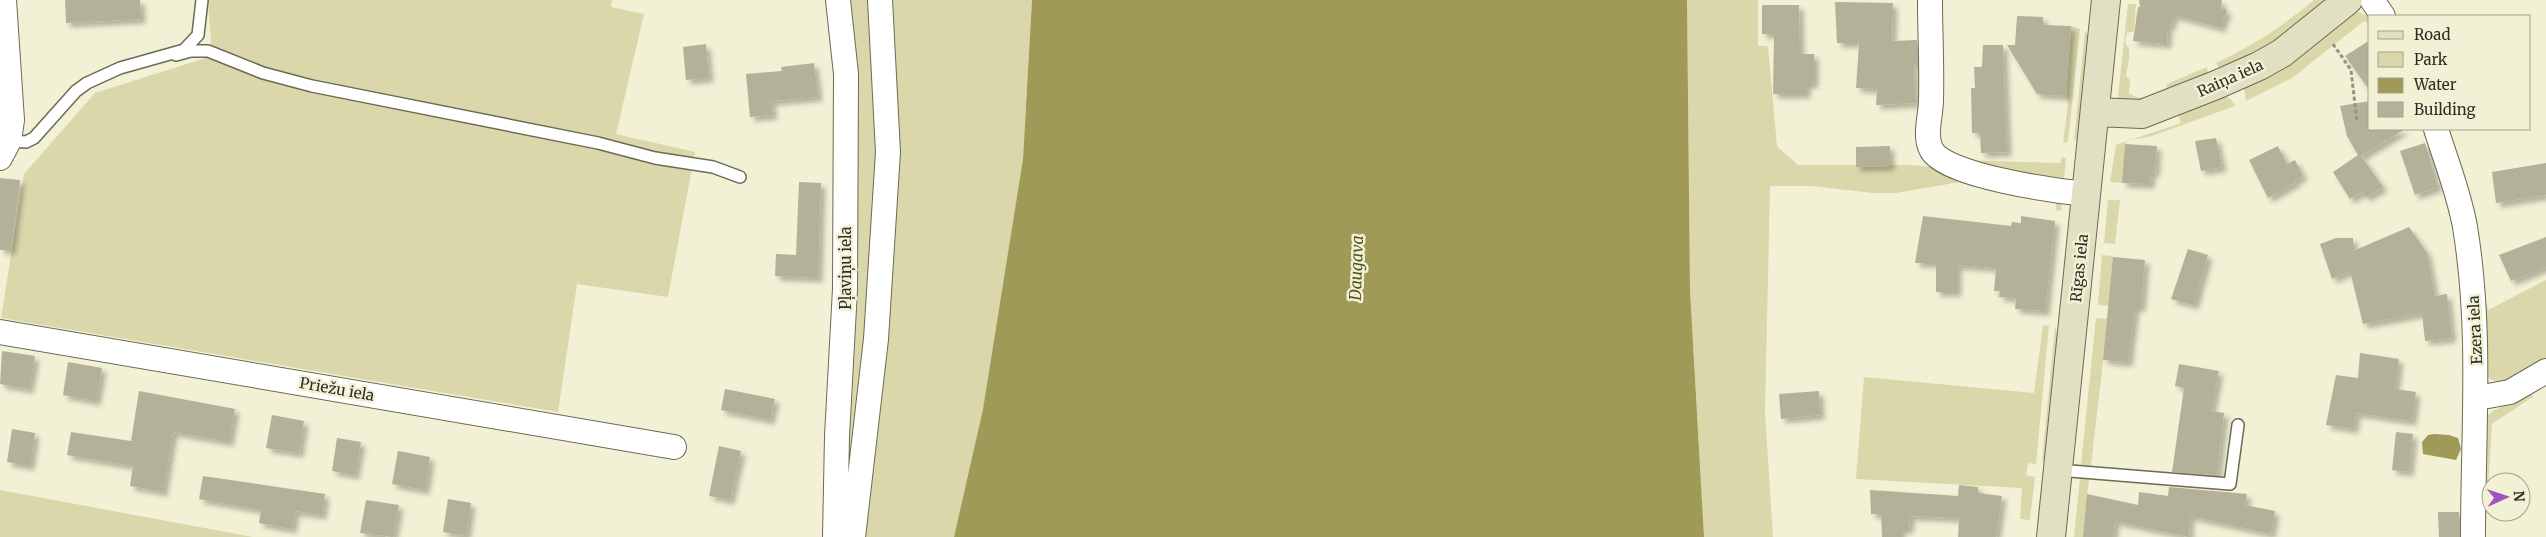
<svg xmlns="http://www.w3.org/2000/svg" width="2546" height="537" font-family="Merriweather,serif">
  <defs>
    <filter id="shadow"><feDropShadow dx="4.5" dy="4.5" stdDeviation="2.5" flood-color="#0004"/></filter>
  </defs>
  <rect width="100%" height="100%" fill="#f2f1d5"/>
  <path fill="#dad7ab" d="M 208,0 L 612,0 L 611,7 L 644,14 L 616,134 L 695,152 L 668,297 L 577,284 L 558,412 L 1,318 L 24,174 L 95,93 L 212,56 Z
    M 846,0 L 874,0 L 879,53 L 872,311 L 842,525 Z
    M 885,0 L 1032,0 L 1023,159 L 983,409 L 954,537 L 861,537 Z
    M 1687,0 L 1758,0 L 1758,46 L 1768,46 L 1777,146 L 1798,165 L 1912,165 L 1941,168 L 2007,190 L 2062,203 L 2061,210 L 2056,211 L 2056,201 L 2013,196 L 1966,181 L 1896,193 L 1872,193 L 1813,186 L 1770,186 L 1765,412 L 1773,537 L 1704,537 L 1690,290 Z
    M 2314,0 L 2332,0 L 2288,37 L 2222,72 L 2216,63 C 2252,46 2283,26 2314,0 Z
    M 2128,4 L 2136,4 L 2134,31 L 2127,33 L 2125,42 L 2129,49 L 2129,59 L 2126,76 L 2130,80 L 2129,93 C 2142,103 2153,96 2166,89 L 2167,84 L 2207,67 L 2208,75 C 2184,86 2142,112 2118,97 Z
    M 2357,12 L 2370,16 L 2370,25 L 2364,21 L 2292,78 L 2246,101 L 2244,87 L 2350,14 Z
    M 2071,26 L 2080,29 L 2068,142 L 2063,143 L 2068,104 L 2066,93 Z
    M 2085,31 L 2089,36 L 2079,137 L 2074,141 Z
    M 2225,96 L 2231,99 L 2235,106 L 2152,136 L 2126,141 L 2122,183 L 2110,182 L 2116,145 L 2181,123 L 2177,112 Z
    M 1939,139 L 1945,151 L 1959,160 L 2060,163 L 2062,157 L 2066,158 L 2064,180 L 2017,177 L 1947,156 Z
    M 2108,200 L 2120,200 L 2115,244 L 2104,243 Z
    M 2102,255 L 2113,256 L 2109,306 L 2098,305 Z
    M 2546,280 L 2546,361 C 2531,369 2503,391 2487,377 L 2485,305 L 2487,303 L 2488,310 Z
    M 2096,318 L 2108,319 L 2091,465 L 2081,465 Z
    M 2043,325 L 2049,326 L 2036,464 L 2028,463 L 2026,475 L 2035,477 L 2030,520 L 2020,519 L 2022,488 L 1856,479 L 1864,377 L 2034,393 Z
    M 2055,327 L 2059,338 L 2046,457 L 2042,462 Z
    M 2529,394 L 2534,396 L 2492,424 L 2485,537 L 2479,537 L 2485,418 L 2493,411 Z
    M 2080,478 L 2089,479 L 2083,537 L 2074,537 Z
    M 0,490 L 253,537 L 0,537 Z"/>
  <path fill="#9f9a57" d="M 1032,0 L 1687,0 L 1690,290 L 1704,537 L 954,537 L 983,409 L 1023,159 Z
    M 2434,434 L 2449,435 L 2458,438 L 2461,449 L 2456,460 L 2423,454 L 2422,442 L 2428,435 Z"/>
  <path fill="#b3b197" filter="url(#shadow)" d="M 65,0 L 140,0 L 141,19 L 66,23 Z
    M 2139,0 L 2222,0 L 2221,8 L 2227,10 L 2221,28 L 2173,15 L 2172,24 L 2168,25 L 2167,44 L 2133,41 L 2138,7 L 2140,7 Z
    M 1835,2 L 1893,3 L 1892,41 L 1917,40 L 1917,63 L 1914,63 L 1915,103 L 1876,105 L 1877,89 L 1856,88 L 1859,43 L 1837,43 Z
    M 1762,5 L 1799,5 L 1800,54 L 1814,54 L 1814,81 L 1812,84 L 1806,84 L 1806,94 L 1773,94 L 1774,34 L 1762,34 Z
    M 2017,16 L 2043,17 L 2043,25 L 2071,26 L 2066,96 L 2037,94 L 2007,45 L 2015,45 Z
    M 2370,40 L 2370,91 L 2345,56 Z
    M 706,44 L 709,78 L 686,80 L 683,47 Z
    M 1983,45 L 2003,45 L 2007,152 L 1981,153 L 1980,133 L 1972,133 L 1971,88 L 1975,88 L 1974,67 L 1982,67 Z
    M 814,63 L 818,97 L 771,101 L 773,115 L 750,117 L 746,74 L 782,71 L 781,67 Z
    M 2370,101 L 2370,129 L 2405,129 L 2361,156 L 2383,187 L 2366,197 L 2362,192 L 2350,199 L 2333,172 L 2358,155 L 2347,136 L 2340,106 Z
    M 2216,138 L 2222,167 L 2201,171 L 2195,141 Z
    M 2425,143 L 2438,187 L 2415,195 L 2400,151 Z
    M 2125,144 L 2157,146 L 2155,173 L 2151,172 L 2150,184 L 2122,183 Z
    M 1890,146 L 1890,166 L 1856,167 L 1856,147 Z
    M 2278,146 L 2287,164 L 2295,160 L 2303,176 L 2295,180 L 2296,182 L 2268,198 L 2249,160 Z
    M 2546,163 L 2546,195 L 2496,203 L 2492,172 Z
    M 0,178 L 20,180 L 11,250 L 0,250 Z
    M 799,182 L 821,183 L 818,278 L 775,276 L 776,254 L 796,255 Z
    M 1923,216 L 2011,226 L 2012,222 L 2021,223 L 2021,216 L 2055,221 L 2045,311 L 2015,309 L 2016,298 L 1999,297 L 2000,291 L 1994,291 L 1996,268 L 1957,265 L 1957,292 L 1936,292 L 1936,263 L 1915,263 Z
    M 2409,227 L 2427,253 L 2435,296 L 2447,294 L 2452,338 L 2425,341 L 2422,313 L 2363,324 L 2350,271 L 2332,279 L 2320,244 L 2336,238 L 2353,238 L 2353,251 Z
    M 2546,237 L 2546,267 L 2511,281 L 2499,255 Z
    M 2188,249 L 2208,255 L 2194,305 L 2171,299 Z
    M 2113,257 L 2145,260 L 2141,307 L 2135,307 L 2128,362 L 2103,360 Z
    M 2,351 L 35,356 L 29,389 L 0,384 Z
    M 2360,353 L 2399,359 L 2395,389 L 2416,392 L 2412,421 L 2356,413 L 2354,429 L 2326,425 L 2336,375 L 2358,378 Z
    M 68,362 L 102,368 L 96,401 L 63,395 Z
    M 2179,364 L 2219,371 L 2211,411 L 2224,413 L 2217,475 L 2172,472 L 2184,388 L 2175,386 Z
    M 725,389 L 775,399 L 770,420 L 721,410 Z
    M 139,391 L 235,409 L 229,442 L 173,432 L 163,492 L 130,486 L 133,466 L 67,455 L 71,432 L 131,441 Z
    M 1819,391 L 1820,415 L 1781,419 L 1779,394 Z
    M 272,415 L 304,421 L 299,453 L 266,448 Z
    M 12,429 L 35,433 L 30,466 L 7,462 Z
    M 2396,432 L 2413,434 L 2409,472 L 2392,470 Z
    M 337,438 L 361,442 L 355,475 L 332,471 Z
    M 719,446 L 741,451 L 730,500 L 709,496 Z
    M 398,451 L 430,457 L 425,490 L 392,484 Z
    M 203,476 L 325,494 L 322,515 L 295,511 L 292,529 L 259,523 L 261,510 L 199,499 Z
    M 1959,485 L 1978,487 L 1978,493 L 2002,496 L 1996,537 L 1958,537 L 1959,518 L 1910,516 L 1909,529 L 1901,529 L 1901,537 L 1882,537 L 1881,514 L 1871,514 L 1870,490 L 1958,496 Z
    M 2169,487 L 2247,494 L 2245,505 L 2275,511 L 2271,534 L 2190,516 L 2189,537 L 2115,521 L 2113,537 L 2083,537 L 2087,494 L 2138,505 L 2139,492 L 2168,496 Z
    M 448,499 L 471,503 L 466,536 L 443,532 Z
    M 366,500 L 399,505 L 393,537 L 360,533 Z
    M 2438,512 L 2459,512 L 2459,537 L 2439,537 Z"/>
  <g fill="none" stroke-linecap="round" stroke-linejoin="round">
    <g stroke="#6c6a52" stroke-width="14">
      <path id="lane" d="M 176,55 L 191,51 L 208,51 L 263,73 L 312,86 L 598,143 L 655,158 L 713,167 L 740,177
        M 9,141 L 26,142 L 34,138 L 76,91 L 87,83 L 120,68 L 184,50 L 198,35 L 202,0
        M 2058,470 L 2230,484 L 2238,425"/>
    </g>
    <g stroke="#6c6a52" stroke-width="26">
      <path id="street" d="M 1930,0 C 1930,33 1932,67 1931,100 C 1931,116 1924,134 1931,149 C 1943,176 2057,191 2086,194
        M 2372,0 L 2383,16
        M 2436,129 C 2446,161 2459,193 2465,227 C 2482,330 2473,433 2473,537
        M 0,158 L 9,141 L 12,120 L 4,0
        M 0,332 L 674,447
        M 2477,398 L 2510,392 L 2546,371
        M 835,537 L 837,436 L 845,289 L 846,74 L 838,0
        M 853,537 L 876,339 L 888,152 L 880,0"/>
    </g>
    <g stroke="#6c6a52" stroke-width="30">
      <path id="secondary" d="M 2096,112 L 2142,114 L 2216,85 L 2259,66 L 2282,53 L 2348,0
        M 2051,537 L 2106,0"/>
    </g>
    <path stroke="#949480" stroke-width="3" stroke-dasharray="4 2.5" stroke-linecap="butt" d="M 2333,44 L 2351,70 L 2357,122"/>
    <use href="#lane" stroke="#fff" stroke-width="11"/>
    <use href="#street" stroke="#fff" stroke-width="24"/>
    <use href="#secondary" stroke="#e2e0c3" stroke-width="28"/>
  </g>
  <g text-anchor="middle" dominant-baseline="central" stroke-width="5" stroke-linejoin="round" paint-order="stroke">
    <g font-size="15" fill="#2d2d22" stroke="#f2f1d5">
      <text transform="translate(2230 78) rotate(-24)">Raiņa iela</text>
      <text transform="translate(845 268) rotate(-90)">Pļaviņu iela</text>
      <text transform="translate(2079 268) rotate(-84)">Rīgas iela</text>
      <text transform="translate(2475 330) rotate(-93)">Ezera iela</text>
      <text transform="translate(337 389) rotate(10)">Priežu iela</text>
    </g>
    <g font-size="16" font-style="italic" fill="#54501c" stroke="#f2f1d5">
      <text transform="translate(1356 268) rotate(-88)">Daugava</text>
    </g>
  </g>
  <rect x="2368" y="15" width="162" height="115" fill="#f2f1d5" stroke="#a3a38d"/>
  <rect x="2378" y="31" width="25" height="8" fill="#e2e0c3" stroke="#a3a38d"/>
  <text x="2414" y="40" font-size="15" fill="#2d2d22">Road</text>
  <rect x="2378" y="52" width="25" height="15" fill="#dad7ab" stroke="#a3a38d"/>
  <text x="2414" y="65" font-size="15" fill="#2d2d22">Park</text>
  <rect x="2378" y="78" width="25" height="15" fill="#9f9a57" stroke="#a3a38d"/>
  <text x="2414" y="90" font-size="15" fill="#2d2d22">Water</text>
  <rect x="2378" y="102" width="25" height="15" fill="#b3b197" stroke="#a3a38d"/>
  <text x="2414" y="115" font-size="15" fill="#2d2d22">Building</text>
  <g transform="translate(2506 497) rotate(87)"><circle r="24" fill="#f2f1d5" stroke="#a3a38d"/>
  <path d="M0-4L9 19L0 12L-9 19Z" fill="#a152c3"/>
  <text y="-8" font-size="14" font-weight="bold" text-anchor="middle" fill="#2d2d22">N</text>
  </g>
</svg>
